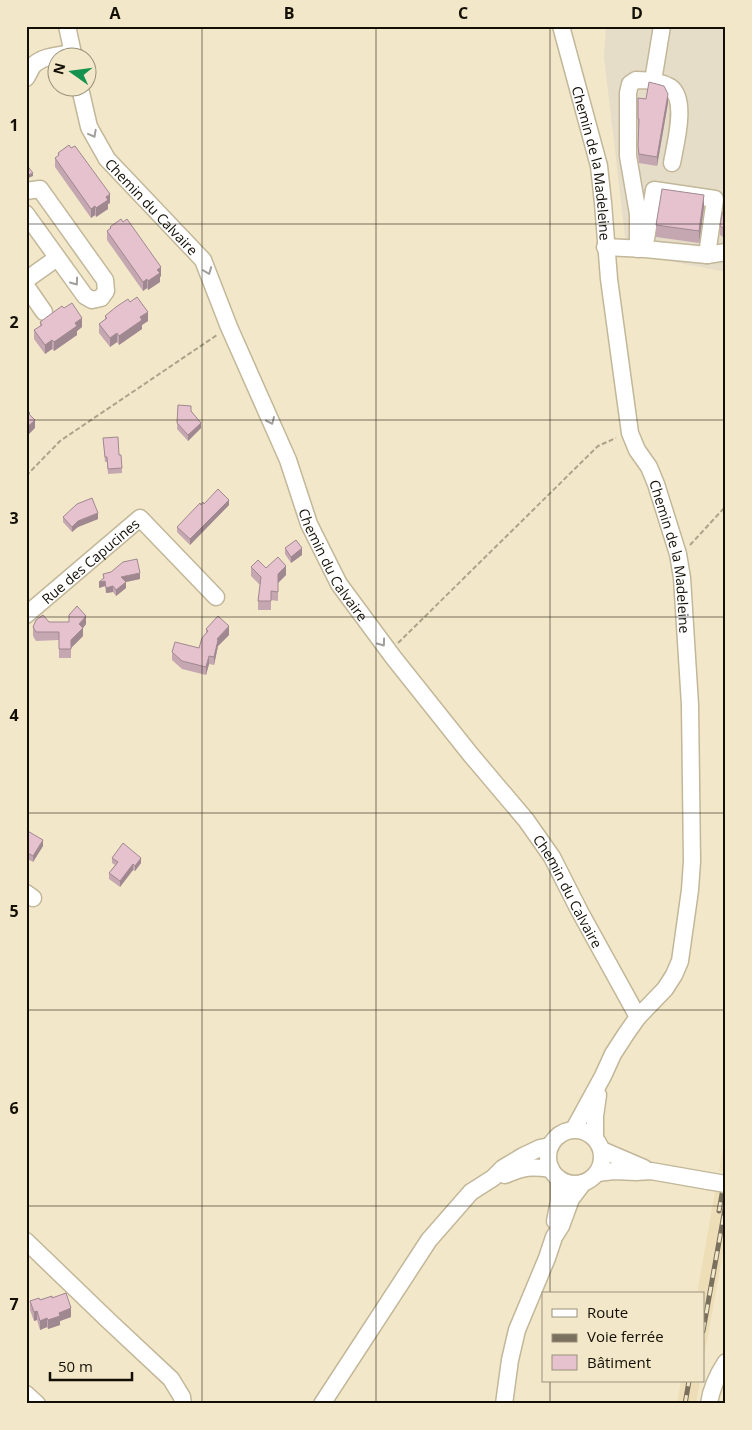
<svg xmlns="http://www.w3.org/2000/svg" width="752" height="1430" font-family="'Open Sans',sans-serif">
  <rect width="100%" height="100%" fill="#f2e7c8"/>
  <path fill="#eddeb8" d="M 726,1130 L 726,1172 L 719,1171 Z
    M 715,1191 L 726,1194 L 726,1237 L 703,1362 L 703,1294 L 697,1294 Z
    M 681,1381 L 700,1381 L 696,1404 L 677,1404 Z"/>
  <path fill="#e6ddc8" d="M 606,26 L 726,26 L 726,272 L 627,253 L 604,57 Z"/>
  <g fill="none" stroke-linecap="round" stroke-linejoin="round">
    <g stroke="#c3b79a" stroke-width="19">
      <g id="minor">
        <path d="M 67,26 L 74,58"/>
        <path id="s1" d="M 561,26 L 599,166 L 603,203 L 609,279 L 630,433 L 637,450 L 649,467 L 656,484 L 678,554 L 682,578 L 690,705 L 692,861 L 690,890 L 680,961 L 674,975 L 665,989 L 638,1017 L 626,1034 L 613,1054 L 603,1076 L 574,1129"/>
        <path d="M 26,78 C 28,75 30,71 32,67 C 40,56 60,55 73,53"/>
        <path d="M 653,81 L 662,26"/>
        <path id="s2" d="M 80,88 L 89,127 L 107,159 L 203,260 L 229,327 L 288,460 L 309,524 L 339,584 L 393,657 L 471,755 L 526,820 L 552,857 L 580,912 L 638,1017"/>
        <path d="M 26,191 L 40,189 L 105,280 L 106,291 L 101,298 L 92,300 L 85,296 L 26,214"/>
        <path d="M 646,239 L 654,190 L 715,199 L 707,255"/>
        <path d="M 605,247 L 645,249 L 707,255 L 726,252"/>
        <path d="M 638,249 L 638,214 L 628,156 L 628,93 L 630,84 L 636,80 C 647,80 660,81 670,87 C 688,99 675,145 672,163"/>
        <path d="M 26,280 L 57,258"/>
        <path d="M 26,286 L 44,312"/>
        <path id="s3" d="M 26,615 L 140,518 L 216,597"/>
        <path d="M 26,893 L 33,898"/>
        <circle cx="575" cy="1157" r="27"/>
        <path d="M 595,1137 L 595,1116 L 598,1095"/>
        <path d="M 602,1150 L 644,1168"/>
        <path d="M 597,1173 L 614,1171 L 636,1172 L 651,1171 L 708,1181"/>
        <path d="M 505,1175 C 524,1167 530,1166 551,1169"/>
        <path d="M 555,1221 L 559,1201 L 559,1179"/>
        <path d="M 26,1241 L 109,1321 L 171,1379 L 182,1397 L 183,1404"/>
        <path d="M 26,1394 L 37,1404"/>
        <path d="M 322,1404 L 429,1240 L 471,1192 L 493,1178 L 503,1168 L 523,1156 L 540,1148 L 550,1146"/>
        <path d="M 504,1404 L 510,1360 L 517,1330 L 547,1258 L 554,1237 L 561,1226 L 571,1199 L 583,1183"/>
        <path d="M 709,1404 C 711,1389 718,1374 726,1362"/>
      </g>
    </g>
    <path stroke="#aca38b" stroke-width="2" stroke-dasharray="5 2.5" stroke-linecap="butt" d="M 26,476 L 60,441 L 217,335
      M 690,545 L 726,506
      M 398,643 L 598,446 L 616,438"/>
    <use href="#minor" stroke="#fff" stroke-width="16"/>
    <g stroke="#79715e" stroke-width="5">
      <path id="rail" d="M 719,1211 L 726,1172
        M 703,1331 L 726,1203
        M 685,1404 L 689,1381"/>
    </g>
    <use href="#rail" stroke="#f2e7c8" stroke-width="3" stroke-dasharray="9" stroke-linecap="butt"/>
    <g stroke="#c3b79a" stroke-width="19" stroke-linecap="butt">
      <path id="minor-bridge" d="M 708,1181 L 726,1184"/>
    </g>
    <use href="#minor-bridge" stroke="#fff" stroke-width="16"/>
  </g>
  <path fill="#c5a7b1" d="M 638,98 L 668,103 L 657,166 L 639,163 L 638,155 L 639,128 L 638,128 Z
    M 58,153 L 110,203 L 108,204 L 108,209 L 96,217 L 95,215 L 91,218 L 55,167 L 55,158 L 58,156 Z
    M 704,207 L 699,243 L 656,237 L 656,225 Z
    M 726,207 L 726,239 L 720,235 L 720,226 Z
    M 110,227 L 161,276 L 160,277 L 160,282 L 148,290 L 147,288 L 143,291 L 107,240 L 107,231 L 110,229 Z
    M 105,316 L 148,321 L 142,325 L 142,329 L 119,345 L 117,342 L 110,347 L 99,333 L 99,324 L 105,320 Z
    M 40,322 L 82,327 L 77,331 L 77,335 L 54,351 L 52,349 L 45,354 L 34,339 L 34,330 L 40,326 Z
    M 178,405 L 191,411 L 201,428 L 188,441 L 177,429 Z
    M 103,438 L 119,455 L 122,468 L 122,473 L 108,474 L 107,462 L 105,462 Z
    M 204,504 L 229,505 L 190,545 L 177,532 L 177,527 L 201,505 Z
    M 63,517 L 98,519 L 78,527 L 72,532 L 63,522 Z
    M 285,548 L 302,555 L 291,563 L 285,554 Z
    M 251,567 L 266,568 L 286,575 L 278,583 L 278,601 L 271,600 L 271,610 L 258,610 L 258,601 L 260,585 L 251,576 Z
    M 103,574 L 140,579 L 126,582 L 126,588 L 116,596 L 113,592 L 106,593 L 105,586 L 99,588 L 103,578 Z
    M 49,622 L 86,624 L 83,628 L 83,636 L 71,648 L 71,658 L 59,658 L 59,640 L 36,641 L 33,636 L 33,627 Z
    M 206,629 L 229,635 L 218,646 L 214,665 L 209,664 L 206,675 L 182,669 L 172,660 L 172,652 L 199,648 L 206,633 Z
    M 26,830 L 43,846 L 33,862 L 26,858 Z
    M 112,858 L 141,863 L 135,871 L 133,870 L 120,887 L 109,879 L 109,873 L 115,865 L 112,863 Z
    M 52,1298 L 71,1317 L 60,1321 L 60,1325 L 48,1329 L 47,1327 L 40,1330 L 37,1320 L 34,1321 L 30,1310 L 30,1301 L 40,1300 Z"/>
  <path fill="#a08890" d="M 668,94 L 668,103 L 657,166 L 657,157 Z
    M 33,173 L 33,176 L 26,179 L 26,176 Z
    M 110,194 L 110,203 L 108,204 L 108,209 L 96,217 L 96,208 L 106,197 Z
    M 704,195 L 704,207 L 699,243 L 699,231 Z
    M 95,206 L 95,215 L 91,218 L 91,209 Z
    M 161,267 L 161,276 L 160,277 L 160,282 L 148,290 L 148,281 L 157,270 Z
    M 147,279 L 147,288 L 143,291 L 143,282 Z
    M 148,312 L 148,321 L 142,325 L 142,329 L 119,345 L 119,336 L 140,317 Z
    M 82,318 L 82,327 L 77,331 L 77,335 L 54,351 L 54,342 L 75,323 Z
    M 117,333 L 117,342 L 110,347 L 110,338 Z
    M 52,340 L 52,349 L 45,354 L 45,345 Z
    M 35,420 L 35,428 L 26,437 L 26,428 Z
    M 201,423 L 201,428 L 188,441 L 188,435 Z
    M 229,500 L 229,505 L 190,545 L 190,539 Z
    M 98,513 L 98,519 L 78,527 L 72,532 L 72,527 L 78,521 Z
    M 302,548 L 302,555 L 291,563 L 291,557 Z
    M 286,566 L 286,575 L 278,583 L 278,574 Z
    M 140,573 L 140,579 L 121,583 L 121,577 Z
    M 105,581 L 105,586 L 99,588 L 99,582 Z
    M 126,582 L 126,588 L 116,596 L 116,590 Z
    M 113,586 L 113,592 L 106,593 L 106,588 Z
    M 86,616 L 86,624 L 83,628 L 83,636 L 71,648 L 71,640 L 79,624 Z
    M 229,626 L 229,635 L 218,646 L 214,665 L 214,657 L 217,639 Z
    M 209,656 L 209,664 L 206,675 L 206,667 Z
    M 28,704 L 28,710 L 26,713 L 26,707 Z
    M 43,840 L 43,846 L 33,862 L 33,856 Z
    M 141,858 L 141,863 L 135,871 L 135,866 Z
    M 133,864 L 133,870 L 120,887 L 120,881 Z
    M 71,1308 L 71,1317 L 60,1321 L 60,1325 L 48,1329 L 48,1320 L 59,1313 Z
    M 37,1311 L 37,1320 L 34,1321 L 34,1312 Z
    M 47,1318 L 47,1327 L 40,1330 L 40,1321 Z"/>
  <path fill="#e5c2ce" stroke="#a08890" d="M 649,82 L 664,86 L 668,94 L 657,157 L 639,154 L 638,146 L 639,119 L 638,119 L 638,98 L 646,99 Z
    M 69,145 L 71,148 L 75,146 L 110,194 L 106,197 L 108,200 L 96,208 L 95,206 L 91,209 L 55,158 L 59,155 L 58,153 Z
    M 26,164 L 33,173 L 26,176 Z
    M 662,189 L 704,195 L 699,231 L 656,225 Z
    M 726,207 L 726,230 L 720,226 L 722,214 Z
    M 121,219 L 123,222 L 127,219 L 161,267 L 157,270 L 160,273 L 148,281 L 147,279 L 143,282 L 107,231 L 111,228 L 110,227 Z
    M 137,297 L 148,312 L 140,317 L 142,320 L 119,336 L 117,333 L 110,338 L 99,324 L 107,318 L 105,316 L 116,307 L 128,299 L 130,302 Z
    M 72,303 L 82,318 L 75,323 L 77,326 L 54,342 L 52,340 L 45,345 L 34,330 L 42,325 L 40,322 L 62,306 L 64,308 Z
    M 178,405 L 191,406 L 191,411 L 201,423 L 188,435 L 177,423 Z
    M 26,409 L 30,413 L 29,414 L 35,420 L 26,428 Z
    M 118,437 L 119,455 L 121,455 L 122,468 L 108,469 L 107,457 L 105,457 L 103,438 Z
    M 218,489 L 229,500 L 190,539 L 177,527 L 200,503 L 201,505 L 203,502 L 204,504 Z
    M 92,498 L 98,513 L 78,521 L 72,527 L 63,517 L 77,504 Z
    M 296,540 L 302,548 L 291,557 L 285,548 Z
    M 278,557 L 286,566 L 278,574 L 278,592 L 271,591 L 271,601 L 258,601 L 261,577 L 251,567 L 258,560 L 266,568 Z
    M 137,559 L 140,573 L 121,577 L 126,582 L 116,590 L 113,586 L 106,588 L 105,581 L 99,582 L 104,578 L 103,574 L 111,572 L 123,562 Z
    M 77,606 L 86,616 L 79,624 L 83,628 L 71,640 L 71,649 L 59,649 L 59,632 L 36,632 L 33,627 L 36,620 L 43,615 L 49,622 L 69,622 L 69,615 Z
    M 218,616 L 229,626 L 217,639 L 218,640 L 214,657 L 209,656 L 206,667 L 182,661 L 172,652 L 175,642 L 199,648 L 202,638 L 208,631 L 206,629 Z
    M 26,830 L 43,840 L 33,856 L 26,852 Z
    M 123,843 L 141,858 L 135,866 L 133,864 L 120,881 L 109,873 L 118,862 L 112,858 Z
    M 66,1293 L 71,1308 L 59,1313 L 60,1316 L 48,1320 L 47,1318 L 40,1321 L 37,1311 L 34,1312 L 30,1301 L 39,1298 L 40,1300 L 52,1296 L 52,1298 Z"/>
  <defs><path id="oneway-chevron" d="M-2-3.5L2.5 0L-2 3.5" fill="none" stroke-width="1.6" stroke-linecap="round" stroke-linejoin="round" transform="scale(1.25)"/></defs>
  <g stroke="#a19f9b">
    <use href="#oneway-chevron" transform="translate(93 134) rotate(62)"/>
    <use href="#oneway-chevron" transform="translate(208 271) rotate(69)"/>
    <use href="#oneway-chevron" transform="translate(75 282) rotate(54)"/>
    <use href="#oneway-chevron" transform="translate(271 421) rotate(66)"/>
    <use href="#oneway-chevron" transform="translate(382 643) rotate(54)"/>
  </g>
  <path fill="none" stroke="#130f05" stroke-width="1" stroke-opacity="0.55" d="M 202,26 L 202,1404M 376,26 L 376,1404M 550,26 L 550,1294M 26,224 L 726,224M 26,420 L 726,420M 26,617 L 726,617M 26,813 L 726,813M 26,1010 L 726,1010M 26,1206 L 726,1206M 550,1381 L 550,1404"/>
  <g text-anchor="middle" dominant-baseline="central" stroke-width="4" stroke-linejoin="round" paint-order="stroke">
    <g font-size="14" fill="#130f05" stroke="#f2e7c8">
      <text stroke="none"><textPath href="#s1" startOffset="141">Chemin de la Madeleine</textPath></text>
      <text stroke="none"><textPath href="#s2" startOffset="142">Chemin du Calvaire</textPath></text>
      <text stroke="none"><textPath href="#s1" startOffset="546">Chemin de la Madeleine</textPath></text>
      <text stroke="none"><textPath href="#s3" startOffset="84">Rue des Capucines</textPath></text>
      <text stroke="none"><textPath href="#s2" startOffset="548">Chemin du Calvaire</textPath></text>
      <text stroke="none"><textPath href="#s2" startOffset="952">Chemin du Calvaire</textPath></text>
    </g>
  </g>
  <rect width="752" height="1430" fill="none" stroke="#f2e7c8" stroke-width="55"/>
  <rect x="542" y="1292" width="162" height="90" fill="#f2e7c8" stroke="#99917a"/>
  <rect x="552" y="1309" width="25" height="8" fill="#ffffff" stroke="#99917a"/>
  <text x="587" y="1318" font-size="15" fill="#130f05">Route</text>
  <rect x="552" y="1334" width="25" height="8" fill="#79715e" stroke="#99917a"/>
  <text x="587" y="1342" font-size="15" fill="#130f05">Voie ferrée</text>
  <rect x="552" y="1355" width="25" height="15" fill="#e5c2ce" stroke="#99917a"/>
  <text x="587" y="1368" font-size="15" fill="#130f05">Bâtiment</text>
  <g transform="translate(72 72) rotate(284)"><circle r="24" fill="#f2e7c8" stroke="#99917a"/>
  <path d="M0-4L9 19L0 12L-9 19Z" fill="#15924e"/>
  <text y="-8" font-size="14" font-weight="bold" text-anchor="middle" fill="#130f05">N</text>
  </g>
  <path d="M50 1372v8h82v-8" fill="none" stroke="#130f05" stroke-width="2.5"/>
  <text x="58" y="1372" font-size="15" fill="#130f05" stroke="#f2e7c8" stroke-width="4" paint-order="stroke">50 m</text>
  <rect x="28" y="28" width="696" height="1374" fill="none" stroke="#130f05" stroke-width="2"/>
  <g font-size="16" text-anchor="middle" font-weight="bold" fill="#130f05">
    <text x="115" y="19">A</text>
    <text x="289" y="19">B</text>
    <text x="463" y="19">C</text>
    <text x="637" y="19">D</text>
    <text x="14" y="131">1</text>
    <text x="14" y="328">2</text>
    <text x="14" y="524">3</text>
    <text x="14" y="721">4</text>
    <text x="14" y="917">5</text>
    <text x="14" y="1114">6</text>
    <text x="14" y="1310">7</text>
  </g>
</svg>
